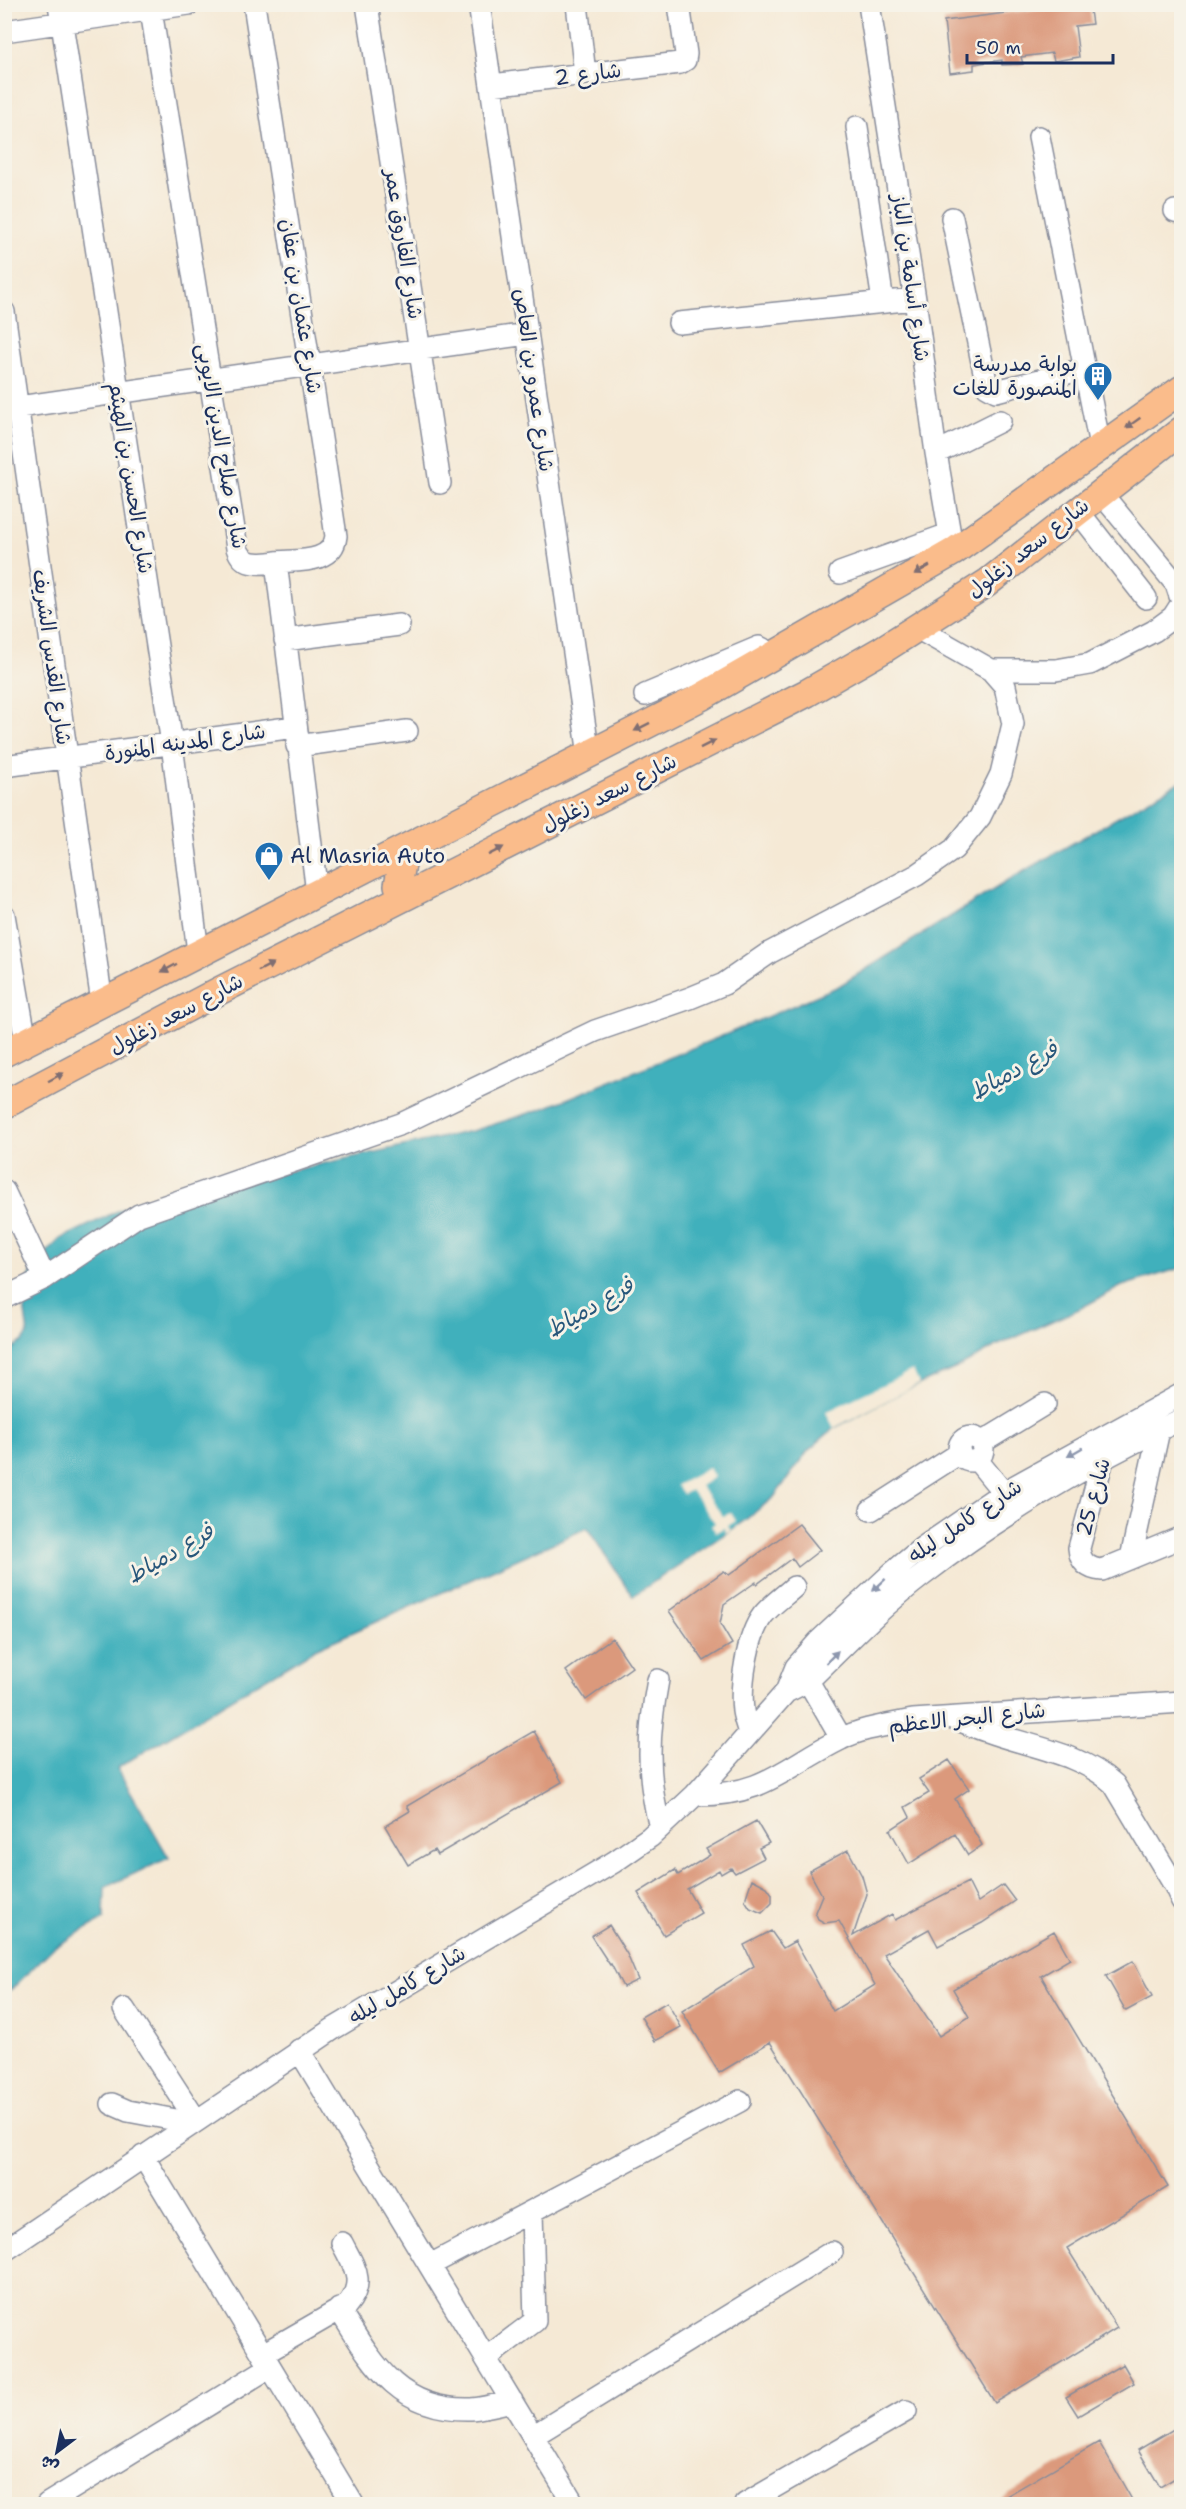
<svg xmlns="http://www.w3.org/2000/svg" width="1186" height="2509" font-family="'Shantell Sans','Playpen Sans Arabic',sans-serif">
  <rect width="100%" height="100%" fill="#f7f3e8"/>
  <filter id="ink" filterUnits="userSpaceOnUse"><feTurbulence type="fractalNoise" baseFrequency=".0167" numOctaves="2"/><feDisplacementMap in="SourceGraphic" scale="12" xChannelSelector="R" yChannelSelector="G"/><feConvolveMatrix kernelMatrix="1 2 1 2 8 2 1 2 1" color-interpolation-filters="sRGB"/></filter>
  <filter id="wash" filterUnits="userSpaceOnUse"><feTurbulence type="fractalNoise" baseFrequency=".008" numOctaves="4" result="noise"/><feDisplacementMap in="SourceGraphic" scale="24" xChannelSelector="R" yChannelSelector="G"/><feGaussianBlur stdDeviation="1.35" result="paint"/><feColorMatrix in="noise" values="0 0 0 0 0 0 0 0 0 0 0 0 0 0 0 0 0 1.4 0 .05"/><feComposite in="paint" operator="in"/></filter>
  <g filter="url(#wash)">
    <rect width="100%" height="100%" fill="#f5e9d5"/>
    <path fill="#41b0bc" stroke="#2e708d" stroke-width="1.5" d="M 1181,781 L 1181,1268 L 1122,1286 L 1079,1309 L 996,1346 L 961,1366 L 906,1390 L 834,1428 L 808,1451 L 774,1497 L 744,1521 L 633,1596 L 587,1528 L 315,1649 L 117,1768 L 169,1858 L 105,1887 L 104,1919 L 54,1947 L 13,1988 L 5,1993 L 4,1355 L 23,1341 L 28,1334 L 24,1305 L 28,1280 L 37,1262 L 60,1239 L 126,1207 L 476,1130 L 542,1109 L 727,1034 L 839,986 L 1014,877 Z"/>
    <path fill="#f5e9d5" d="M 913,1370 L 919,1384 L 834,1428 L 826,1412 Z
      M 709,1468 L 714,1477 L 700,1486 L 723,1516 L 731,1513 L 736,1521 L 728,1526 L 731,1530 L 726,1533 L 724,1528 L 716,1532 L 711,1526 L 715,1523 L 691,1490 L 683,1494 L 677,1485 Z"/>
    <g id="blocks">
      <path fill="#db997c" d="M 1076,4 L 1089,4 L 1092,24 L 1075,26 L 1079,57 L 1054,61 L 1052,53 L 1021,57 L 1023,64 L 1002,65 L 1002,60 L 974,64 L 974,70 L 950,73 L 944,21 Z
        M 799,1524 L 820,1550 L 798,1567 L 792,1558 L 757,1584 L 756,1582 L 724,1604 L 720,1624 L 732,1644 L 704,1661 L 669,1611 L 724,1571 L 729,1575 Z
        M 612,1638 L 632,1667 L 586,1700 L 566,1671 Z
        M 534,1731 L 562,1782 L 437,1855 L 434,1850 L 408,1865 L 385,1826 L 410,1811 L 407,1806 Z
        M 949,1760 L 969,1789 L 955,1799 L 982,1845 L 968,1855 L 955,1834 L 909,1864 L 890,1830 L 910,1817 L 905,1807 L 929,1793 L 919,1779 Z
        M 756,1821 L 769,1843 L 759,1848 L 764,1858 L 735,1873 L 731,1868 L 721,1874 L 719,1870 L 687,1889 L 701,1913 L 664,1935 L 638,1893 L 675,1870 L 678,1875 L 710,1855 L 706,1849 Z
        M 848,1850 L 862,1876 L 867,1894 L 853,1936 L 892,1914 L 895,1920 L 968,1882 L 978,1902 L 1003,1885 L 1015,1901 L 982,1923 L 938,1946 L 929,1929 L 884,1954 L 939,2036 L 969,2017 L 953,1989 L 1054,1931 L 1070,1959 L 1041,1976 L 1168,2187 L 1067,2248 L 1117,2328 L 995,2403 L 770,2042 L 719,2073 L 682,2011 L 754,1966 L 744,1945 L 771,1931 L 783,1948 L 795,1941 L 833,2011 L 875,1985 L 839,1921 L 825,1923 L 818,1919 L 815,1912 L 822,1895 L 809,1871 Z
        M 752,1879 L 767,1887 L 772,1894 L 772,1903 L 762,1913 L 750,1908 L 745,1900 Z
        M 609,1925 L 627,1954 L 638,1980 L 623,1987 L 611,1964 L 610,1965 L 591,1936 Z
        M 1133,1961 L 1152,1997 L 1126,2011 L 1106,1976 Z
        M 667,2002 L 681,2027 L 655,2041 L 641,2017 Z
        M 1123,2364 L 1134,2383 L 1078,2416 L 1066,2397 Z
        M 1182,2424 L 1182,2474 L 1160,2487 L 1138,2450 Z
        M 1099,2442 L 1135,2505 L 991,2505 Z"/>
    </g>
  </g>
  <g filter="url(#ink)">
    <use href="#blocks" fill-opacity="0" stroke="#888c9a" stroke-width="1.5"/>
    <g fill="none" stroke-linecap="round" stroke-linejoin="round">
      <g stroke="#888c9a" stroke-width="24">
        <path id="minor" d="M 59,4 L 172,744 L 198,952
          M 150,4 L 237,548 C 243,567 259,564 276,562 L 317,893
          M 254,4 L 336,536 C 333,564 297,560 276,562
          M 367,4 L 440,483
          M 479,4 L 589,755
          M 577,4 L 585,74
          M 869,4 L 915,299 L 936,453 L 953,552
          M 4,31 L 189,4
          M 491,85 L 680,63 L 685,60 L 686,54 L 679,4
          M 857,127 L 883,302
          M 1039,137 L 1100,446
          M 1175,211 L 1182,212
          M 952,218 L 987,386 L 996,391 L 1084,369
          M 4,312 L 102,1003
          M 679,323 L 915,299
          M 5,409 L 527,334
          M 936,453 L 1000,421
          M 1100,492 L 1176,584 L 1182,602
          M 1078,511 L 1146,598
          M 840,573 L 949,534
          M 285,640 L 399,625
          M 991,670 L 1056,670 L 1090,664 L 1154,631 L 1173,617 L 1182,603
          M 645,695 L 759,647 L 763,649 L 767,659
          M 297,746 L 407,731
          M 4,766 L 295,727
          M 4,915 L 26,1042
          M 4,1191 L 45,1278
          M 4,1298 L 45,1278 L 139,1215 L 401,1124 L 595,1031 L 690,998 L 724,984 L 769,953 L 917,875 L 954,849 L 980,817 L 1001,774 L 1013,724 L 1005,686 L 991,670 L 917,628
          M959 1449a12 12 0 1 1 24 0a12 12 0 1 1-24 0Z
          M 981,1443 L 1045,1404
          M 1105,1452 L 1079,1548 C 1080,1562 1088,1569 1102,1570 L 1182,1537
          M 977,1460 L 1012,1503
          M 871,1510 L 960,1453
          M 1131,1558 L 1159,1430
          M 800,1672 L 808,1681 L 841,1738
          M 658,1680 C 648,1733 646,1775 660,1827
          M 786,1692 L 808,1681 C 845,1645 882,1606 923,1575 C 1002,1514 1091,1462 1182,1419
          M 956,1719 C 966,1723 976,1728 986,1731 C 1029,1747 1079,1752 1114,1784 L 1175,1886 L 1182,1901
          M 749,1733 C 747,1726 744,1718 743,1711 C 740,1685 747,1636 763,1615 C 771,1605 784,1596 794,1587
          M 695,1795 C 765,1796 784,1767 841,1739 C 862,1728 889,1725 913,1720 L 1182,1702
          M 124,2009 L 196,2120
          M 299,2050 L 574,2504
          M 112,2104 L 128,2111 L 192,2123
          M 143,2156 L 353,2504
          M 4,2251 L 333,2029 L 614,1862 L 650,1837 L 695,1795 L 786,1692 L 796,1667 L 819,1641 L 892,1573 L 922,1548 L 1004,1492 L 1182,1394
          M 430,2265 L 740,2101
          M 339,2309 C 373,2364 398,2411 471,2409 C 484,2408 499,2404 512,2401
          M 263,2354 L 346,2306 C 367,2282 354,2267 342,2243
          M 486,2358 L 535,2321 L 532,2212
          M 533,2436 L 832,2252
          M 47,2504 L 270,2367
          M 745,2504 L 906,2411"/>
      </g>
      <g stroke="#888c9a" stroke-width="30">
        <path id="major" d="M 405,849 L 398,885 L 400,892 L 406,896
          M 4,1053 L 701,697 L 953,552 L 1182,389
          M 4,1105 L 219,991 L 807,693 L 882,650 L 987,583 L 1182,430"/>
      </g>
      <use href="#minor" stroke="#fff" stroke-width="21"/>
      <use href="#major" stroke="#fabc8b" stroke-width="27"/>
    </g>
    <defs><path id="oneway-solid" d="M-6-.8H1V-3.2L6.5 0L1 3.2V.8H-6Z" transform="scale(1.5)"/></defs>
    <g fill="#7f6e72">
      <use href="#oneway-solid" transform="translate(1133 423) rotate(145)"/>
      <use href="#oneway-solid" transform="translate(922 570) rotate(151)"/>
      <use href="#oneway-solid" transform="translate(642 727) rotate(153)"/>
      <use href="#oneway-solid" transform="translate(708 744) rotate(-27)"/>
      <use href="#oneway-solid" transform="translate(496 851) rotate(-27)"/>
      <use href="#oneway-solid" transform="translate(266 967) rotate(-27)"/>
      <use href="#oneway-solid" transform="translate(169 968) rotate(152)"/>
      <use href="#oneway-solid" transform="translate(56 1077) rotate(-28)"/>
    </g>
    <g fill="#8d97ae">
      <use href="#oneway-solid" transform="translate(1075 1452) rotate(150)"/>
      <use href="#oneway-solid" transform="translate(879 1585) rotate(137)"/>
      <use href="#oneway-solid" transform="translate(832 1657) rotate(-45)"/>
    </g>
  </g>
  <defs>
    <g id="building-pin" transform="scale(1.5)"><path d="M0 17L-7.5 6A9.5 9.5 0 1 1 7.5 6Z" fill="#1f6fb2" stroke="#f7f3e8"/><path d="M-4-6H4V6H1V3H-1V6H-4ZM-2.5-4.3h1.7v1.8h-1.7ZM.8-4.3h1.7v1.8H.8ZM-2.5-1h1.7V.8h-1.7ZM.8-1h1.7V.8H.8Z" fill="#fff"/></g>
    <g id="shop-pin" transform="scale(1.5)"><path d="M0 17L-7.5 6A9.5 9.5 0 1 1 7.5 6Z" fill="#1f6fb2" stroke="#f7f3e8"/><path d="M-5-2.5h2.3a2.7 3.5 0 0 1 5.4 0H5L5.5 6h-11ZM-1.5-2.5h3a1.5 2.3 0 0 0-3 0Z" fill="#fff"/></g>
  </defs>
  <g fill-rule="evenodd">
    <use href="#building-pin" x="1098" y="376"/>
    <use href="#shop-pin" x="269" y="856"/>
  </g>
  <g text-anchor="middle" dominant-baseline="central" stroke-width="6" stroke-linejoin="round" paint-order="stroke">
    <g font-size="21" fill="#1b2f5e" stroke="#f7f3e8">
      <text transform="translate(588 74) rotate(-7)">شارع 2</text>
      <text transform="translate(404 244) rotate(81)">شارع الفاروق عمر</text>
      <text transform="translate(911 278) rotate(82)">شارع أسامة بن الباز</text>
      <text transform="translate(301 306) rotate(81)">شارع عثمان بن عفان</text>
      <text transform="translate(534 380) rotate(82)">شارع عمرو بن العاص</text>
      <text transform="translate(222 446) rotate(80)">شارع صلاح الدين الايوبى</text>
      <text transform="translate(131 478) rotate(81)">شارع الحسن بن الهيثم</text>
      <text transform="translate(1028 548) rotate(-38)">شارع سعد زغلول</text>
      <text transform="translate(52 657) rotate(82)">شارع القدس الشريف</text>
      <text transform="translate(185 742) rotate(-8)">شارع المدينه المنورة</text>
      <text transform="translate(609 793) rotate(-27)">شارع سعد زغلول</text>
      <text transform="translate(176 1014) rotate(-28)">شارع سعد زغلول</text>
      <text transform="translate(1093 1497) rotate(-75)">شارع 25</text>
      <text transform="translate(965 1521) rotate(-34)">شارع كامل ليله</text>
      <text transform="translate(967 1718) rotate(-6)">شارع البحر الاعظم</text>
      <text transform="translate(407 1985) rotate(-31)">شارع كامل ليله</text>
    </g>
    <g font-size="21" fill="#1b2f5e" stroke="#f7f3e8" text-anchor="end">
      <text x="1077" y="364">بوابة مدرسة<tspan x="1077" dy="24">المنصورة للغات</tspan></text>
      <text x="290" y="856" text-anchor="start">Al Masria Auto</text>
    </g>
    <g font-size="22" font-style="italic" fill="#26567a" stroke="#f7f3e8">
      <text transform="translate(1014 1070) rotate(-29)">فرع دمياط</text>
      <text transform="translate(590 1307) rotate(-30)">فرع دمياط</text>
      <text transform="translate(170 1553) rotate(-30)">فرع دمياط</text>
    </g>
  </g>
  <rect width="1186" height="2509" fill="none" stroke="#f7f3e8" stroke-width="24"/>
  <g transform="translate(57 2452) rotate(212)" stroke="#f7f3e8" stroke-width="4.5" paint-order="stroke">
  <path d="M0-4.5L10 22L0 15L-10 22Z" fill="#1b2f5e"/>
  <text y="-9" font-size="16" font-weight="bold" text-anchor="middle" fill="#1b2f5e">ش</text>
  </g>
  <path d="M967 54v9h146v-9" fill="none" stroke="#1b2f5e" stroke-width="3"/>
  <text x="976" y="54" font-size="18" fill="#1b2f5e" stroke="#f7f3e8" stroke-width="4.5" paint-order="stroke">50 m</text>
</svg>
